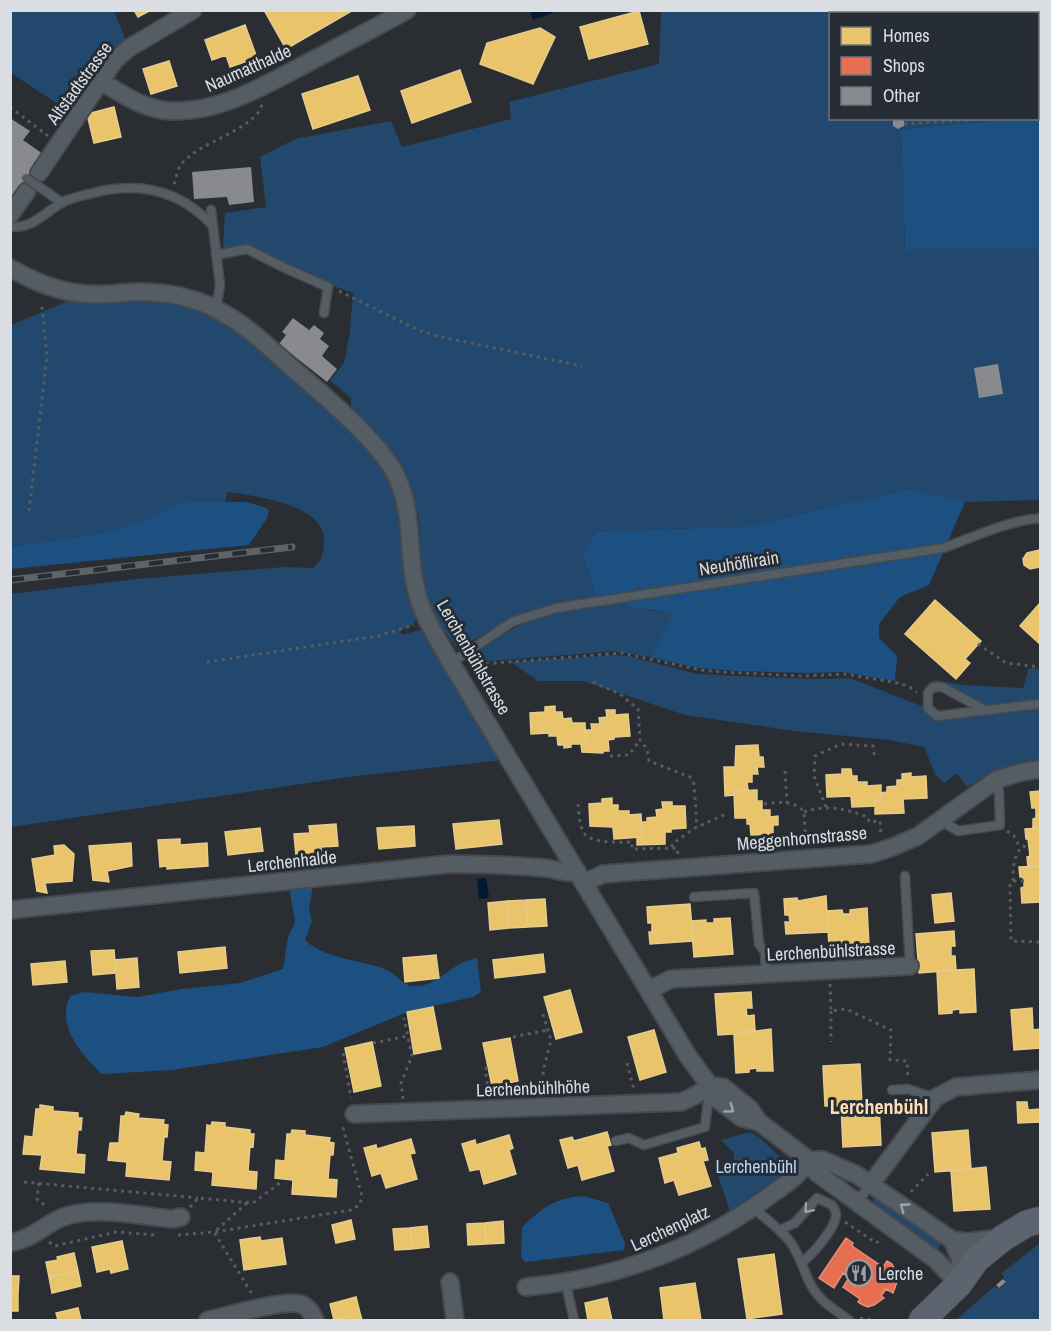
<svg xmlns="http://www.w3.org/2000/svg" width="1051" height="1331" font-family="'Archivo Narrow',sans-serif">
  <rect width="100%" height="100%" fill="#2a2d31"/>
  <path fill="#22486e" d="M 670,10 L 1040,11 L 1040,116 L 1038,116 L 1038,14 L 830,14 L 830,118 L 1014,119 L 901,129 L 905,250 L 1040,248 L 1040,500 L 965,502 L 908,489 L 749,526 L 595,532 L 583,557 L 597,597 L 555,603 L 521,615 L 460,647 L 456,647 C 438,623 421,594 420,564 C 419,547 421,529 418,513 C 408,466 385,442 351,411 L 351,398 L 330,380 L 344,363 L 350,331 L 353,293 L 314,279 L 251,246 L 225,248 L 223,246 L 225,213 L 266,207 L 260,157 L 295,139 L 391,121 L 402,147 L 511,119 L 509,102 L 659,64 L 661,12 Z
    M 10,11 L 114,11 L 126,41 L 89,80 L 70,112 L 11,73 Z
    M 160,299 C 183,304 205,309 225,322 C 250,338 272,361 295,381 C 328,411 377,446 393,489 C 405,521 401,546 405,579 C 407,593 412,606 418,618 L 411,626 L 400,630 L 402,635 L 419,630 L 424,631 L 503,760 L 348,777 L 11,827 L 10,594 L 137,579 L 284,567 L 313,568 C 321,560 323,556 324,544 C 329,505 256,496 228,492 L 225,502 L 178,503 L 149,518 L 112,530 L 69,539 L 11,546 L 11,325 L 68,301 Z
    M 623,600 L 646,610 L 675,613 L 650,657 L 614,651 L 467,663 C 471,653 481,648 491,642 C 536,612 571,609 623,600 Z
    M 615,655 L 629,656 L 697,674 L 813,679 L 850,678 L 924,707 L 930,716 L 937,720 L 1040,707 L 1040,760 C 1014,760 989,773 967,787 L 957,773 L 944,783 L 935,774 L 924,747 L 889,740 L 794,731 L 685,715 L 583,681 L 538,681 L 511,662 Z
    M 1029,668 L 1040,669 L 1040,701 L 986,705 L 937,684 L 933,680 L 963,685 L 1023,688 Z
    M 749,1132 L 759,1137 L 784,1161 L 783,1169 L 779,1177 L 730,1211 L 718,1176 L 725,1174 L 723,1168 L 733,1165 L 734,1153 L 721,1140 Z
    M 875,1195 L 942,1243 L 937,1250 L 872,1205 Z
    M 1040,1243 L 1040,1319 L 956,1320 L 995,1286 L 999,1289 L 1006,1283 L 1002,1273 Z"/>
  <path fill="#1b5080" d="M 1038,116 L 1040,116 L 1040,248 L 905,250 L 901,129 L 1014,119 L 1038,118 Z
    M 908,489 L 965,502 L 929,585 L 900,597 L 879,624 L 879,638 L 897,656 L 895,681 L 843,672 L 806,673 L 737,671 L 698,668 L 650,657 L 674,613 L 630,607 L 624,603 L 620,595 L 597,597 L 583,557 L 595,532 L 749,526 Z
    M 190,502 L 246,502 L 267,508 L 269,511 L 267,518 L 249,545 L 11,569 L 11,546 L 69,539 L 112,530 L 149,518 L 178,503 Z
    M 313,885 L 309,910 L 312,921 L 305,940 C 326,960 361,959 387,970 C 397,974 403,987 415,986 C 434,986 445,972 460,964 C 465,961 472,960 477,958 L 481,992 L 473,997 L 407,1012 L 323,1047 L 172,1070 L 102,1074 C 85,1058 64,1035 66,1010 C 66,1005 69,1000 70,996 L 84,992 L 137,997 L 182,989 L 240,983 L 283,969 L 288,937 L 295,922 L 289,887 Z
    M 583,1196 L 608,1203 L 625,1243 L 624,1250 L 525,1262 L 521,1257 L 522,1227 C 544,1207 552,1199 583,1196 Z"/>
  <path fill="#041831" d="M 530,11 L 552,11 L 553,13 L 533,20 Z
    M 486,878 L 489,898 L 479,899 L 477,879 Z"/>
  <path fill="#e9c46a" stroke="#e4cc8e" stroke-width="1.5" d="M 134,10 L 151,10 L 138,17 Z
    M 264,10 L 349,10 L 350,12 L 286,49 Z
    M 639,11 L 648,44 L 589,59 L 580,27 Z
    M 245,25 L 257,58 L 230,67 L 226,55 L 212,60 L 205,40 Z
    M 540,28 L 555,37 L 533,84 L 480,64 L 487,43 Z
    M 169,61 L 177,86 L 151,94 L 143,69 Z
    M 460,70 L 471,102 L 412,123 L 401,91 Z
    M 358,76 L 370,110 L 313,129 L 302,94 Z
    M 114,107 L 121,137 L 94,143 L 87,114 Z
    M 1040,550 L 1040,567 L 1030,569 L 1024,565 L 1023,559 L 1027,553 Z
    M 935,600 L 981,641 L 965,659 L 970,663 L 956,679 L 905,634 Z
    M 1040,603 L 1040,644 L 1020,626 Z
    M 555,706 L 555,712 L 562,712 L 563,719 L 571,718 L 572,723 L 585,723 L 586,744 L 571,744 L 571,747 L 564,748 L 564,745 L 558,745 L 557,736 L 549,736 L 549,733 L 531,734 L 530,713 L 545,712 L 545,707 Z
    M 606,710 L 615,710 L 615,715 L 628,714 L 630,736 L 614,737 L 614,739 L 608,740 L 609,751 L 603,751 L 603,753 L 582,752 L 581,744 L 586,744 L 585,730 L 592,730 L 591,724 L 600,724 L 599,718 L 607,717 Z
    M 758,745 L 759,757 L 763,757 L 764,767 L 757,767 L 758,774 L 752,774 L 752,782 L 747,782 L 748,790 L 734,791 L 734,795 L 725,796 L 724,767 L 735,767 L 736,746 Z
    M 842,769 L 851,769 L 852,776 L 857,776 L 857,782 L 867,782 L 867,786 L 881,785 L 881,800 L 875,800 L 875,806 L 852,807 L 851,796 L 827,797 L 826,775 L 842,774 Z
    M 911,773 L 911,777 L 926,776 L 927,798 L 903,799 L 904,813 L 875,814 L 875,800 L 881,800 L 881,793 L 887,792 L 887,787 L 897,786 L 897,780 L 902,780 L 902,774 Z
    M 757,790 L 757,801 L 762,801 L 762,810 L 770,810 L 770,817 L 778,816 L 778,825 L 773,825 L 773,834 L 751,835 L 750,824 L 747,824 L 747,818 L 735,818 L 734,791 Z
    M 1040,791 L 1040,828 L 1033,829 L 1033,819 L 1036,818 L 1036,808 L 1032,808 L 1030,792 Z
    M 612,798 L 612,805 L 618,805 L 618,811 L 629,811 L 629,815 L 641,814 L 642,837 L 614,839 L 613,827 L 590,826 L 589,804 L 602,803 L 602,799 Z
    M 662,802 L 672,802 L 672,806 L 685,806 L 686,828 L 671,829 L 671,832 L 665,832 L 665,844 L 637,845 L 637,837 L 642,837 L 641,822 L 647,822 L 647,818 L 657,817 L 656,810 L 663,809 Z
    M 499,820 L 502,844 L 456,849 L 453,824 Z
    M 336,824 L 338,846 L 321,847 L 321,854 L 296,856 L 294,834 L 310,833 L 309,826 Z
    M 414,826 L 415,846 L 379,849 L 377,828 Z
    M 260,828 L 263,851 L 228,855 L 225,832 Z
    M 1040,828 L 1040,866 L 1028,867 L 1027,857 L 1030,856 L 1028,839 L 1026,839 L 1025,829 Z
    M 180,839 L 180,845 L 207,843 L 208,866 L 167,869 L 167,866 L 160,867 L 158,840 Z
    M 131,843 L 132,866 L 107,871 L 109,882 L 93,880 L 89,846 Z
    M 64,845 L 74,854 L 72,881 L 45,883 L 47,893 L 37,891 L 32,859 L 55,855 L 54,846 Z
    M 1040,866 L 1040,902 L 1022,903 L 1021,888 L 1024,887 L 1024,881 L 1023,877 L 1020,877 L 1019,867 Z
    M 951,893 L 954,921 L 935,923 L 932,895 Z
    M 826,896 L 828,932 L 786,934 L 785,922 L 790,922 L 789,915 L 785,915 L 784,899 L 797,898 L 798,901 Z
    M 545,899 L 547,926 L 528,927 L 526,900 Z
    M 526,900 L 528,927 L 509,928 L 507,901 Z
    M 507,901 L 509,928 L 490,930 L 488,903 Z
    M 690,904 L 693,941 L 650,944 L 649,932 L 652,932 L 652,923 L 648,923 L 647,907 Z
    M 867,908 L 869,945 L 829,947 L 827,911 L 842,910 L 843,914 L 850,914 L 850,910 Z
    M 730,918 L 733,954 L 694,957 L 691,921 L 706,920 L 706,923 L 714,923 L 714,919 Z
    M 954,931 L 955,946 L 951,946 L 951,956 L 955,956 L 956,970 L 919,973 L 916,934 Z
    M 225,947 L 227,968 L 180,973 L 178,952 Z
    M 114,950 L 116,973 L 93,975 L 91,951 Z
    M 543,954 L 545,972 L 495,978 L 493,960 Z
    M 436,955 L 439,978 L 405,982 L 403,958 Z
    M 137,958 L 139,987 L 117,989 L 115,960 Z
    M 65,961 L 67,982 L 33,985 L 31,964 Z
    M 974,969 L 976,1012 L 960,1013 L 960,1009 L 952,1010 L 952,1013 L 939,1014 L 937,971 Z
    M 570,990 L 582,1032 L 556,1039 L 544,997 Z
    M 751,992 L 752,1008 L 746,1008 L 747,1016 L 754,1015 L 755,1030 L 748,1031 L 748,1033 L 718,1035 L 715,994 Z
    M 433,1007 L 441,1049 L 414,1054 L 407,1012 Z
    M 1032,1008 L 1033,1030 L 1040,1029 L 1040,1048 L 1014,1050 L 1011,1010 Z
    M 771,1029 L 773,1071 L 757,1071 L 757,1068 L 749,1069 L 749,1072 L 736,1073 L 734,1034 Z
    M 654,1030 L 666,1072 L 640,1080 L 628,1037 Z
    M 510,1038 L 518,1081 L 492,1086 L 483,1043 Z
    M 372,1042 L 381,1086 L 354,1092 L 345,1048 Z
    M 860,1064 L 862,1105 L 825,1106 L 823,1066 Z
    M 1017,1102 L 1027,1102 L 1028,1110 L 1040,1109 L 1040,1122 L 1018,1123 Z
    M 879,1104 L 881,1145 L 843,1147 L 841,1106 Z
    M 40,1105 L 53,1107 L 53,1111 L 78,1113 L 78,1118 L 82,1118 L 81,1130 L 78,1130 L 76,1154 L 85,1155 L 84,1173 L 40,1169 L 42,1155 L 23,1154 L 25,1136 L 33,1137 L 36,1109 L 40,1109 Z
    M 126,1112 L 139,1114 L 138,1118 L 164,1120 L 163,1124 L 168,1125 L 167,1137 L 164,1137 L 162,1161 L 171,1162 L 169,1180 L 126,1176 L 127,1162 L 108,1160 L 110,1143 L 119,1143 L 121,1116 L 125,1116 Z
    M 212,1122 L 225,1123 L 225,1127 L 250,1130 L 250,1134 L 254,1134 L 253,1147 L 250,1146 L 248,1171 L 257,1172 L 256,1189 L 212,1185 L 213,1172 L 195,1170 L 196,1152 L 205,1153 L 207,1125 L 211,1126 Z
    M 292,1130 L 305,1131 L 305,1135 L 330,1138 L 329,1142 L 334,1143 L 333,1155 L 330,1155 L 328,1179 L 337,1180 L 336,1197 L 292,1194 L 293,1180 L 275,1178 L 276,1160 L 285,1161 L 287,1134 L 291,1134 Z
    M 968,1130 L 971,1169 L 935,1172 L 932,1133 Z
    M 607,1132 L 611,1145 L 607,1146 L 614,1171 L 582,1180 L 578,1165 L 568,1168 L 560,1140 L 572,1137 L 574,1141 Z
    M 509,1135 L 513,1148 L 509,1150 L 516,1174 L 484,1184 L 480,1169 L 470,1171 L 462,1144 L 475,1140 L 476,1145 Z
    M 411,1139 L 415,1153 L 410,1154 L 417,1179 L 386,1188 L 381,1173 L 372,1176 L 364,1148 L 376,1145 L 377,1149 Z
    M 699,1142 L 701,1149 L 705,1148 L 708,1160 L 703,1161 L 711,1186 L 679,1195 L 674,1180 L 665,1183 L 659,1158 L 678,1153 L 677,1148 Z
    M 986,1167 L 990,1209 L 954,1211 L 951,1171 Z
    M 351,1220 L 355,1239 L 336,1243 L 332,1225 Z
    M 503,1221 L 504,1243 L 486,1244 L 485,1223 Z
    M 485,1223 L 486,1244 L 468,1245 L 467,1224 Z
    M 427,1226 L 429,1247 L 412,1249 L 410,1228 Z
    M 410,1228 L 412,1249 L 395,1250 L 393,1229 Z
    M 260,1237 L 261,1241 L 282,1238 L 286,1264 L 244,1270 L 240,1240 Z
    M 122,1241 L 128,1269 L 111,1273 L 110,1269 L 97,1272 L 92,1247 Z
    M 74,1253 L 78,1271 L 49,1277 L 46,1262 L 58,1260 L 57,1257 Z
    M 774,1254 L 782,1314 L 747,1319 L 738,1259 Z
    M 78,1271 L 81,1286 L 52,1293 L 49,1277 Z
    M 10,1276 L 19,1276 L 18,1294 L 10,1294 Z
    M 695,1283 L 701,1320 L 664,1320 L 660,1288 Z
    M 10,1294 L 18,1294 L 18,1311 L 10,1311 Z
    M 356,1297 L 360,1313 L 334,1320 L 330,1304 Z
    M 607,1298 L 612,1320 L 588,1320 L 585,1303 Z
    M 78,1308 L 81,1320 L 58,1320 L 56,1313 Z
    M 360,1313 L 362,1320 L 334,1320 Z"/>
  <path fill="#e76f51" stroke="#e3907c" stroke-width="1.5" d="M 846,1238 L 853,1243 L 852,1246 L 883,1267 L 887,1261 L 892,1264 L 896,1272 L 897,1282 L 893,1293 L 886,1289 L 881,1296 L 884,1298 L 874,1305 L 868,1307 L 863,1305 L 858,1302 L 860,1299 L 843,1287 L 849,1278 L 843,1273 L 834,1288 L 819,1278 Z"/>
  <path fill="#888a8e" d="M 10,118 L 30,131 L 23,140 L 43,154 L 44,177 L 32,195 L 10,201 Z
    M 896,118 L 904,120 L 904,126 L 898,129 L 893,126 L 893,120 Z
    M 251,167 L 254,202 L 229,205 L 227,197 L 194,199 L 192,172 Z
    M 293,318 L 309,330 L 314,325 L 324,333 L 320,339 L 329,346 L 322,356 L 337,369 L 327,382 L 279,344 L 286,335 L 282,332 Z
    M 998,364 L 1003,394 L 979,398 L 974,368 Z
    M 1003,1279 L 1006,1282 L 999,1288 L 996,1285 Z"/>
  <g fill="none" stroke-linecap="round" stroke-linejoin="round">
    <g stroke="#47494c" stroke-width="11">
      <path id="lane" d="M 44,190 L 62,203
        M 211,210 L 220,285 L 216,309
        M 10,226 C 31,231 46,211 63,202 C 71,198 81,196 89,194 C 136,181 178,188 212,225
        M 216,255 L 247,249 L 287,269 L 328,287 L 324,313
        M 451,663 L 512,622 L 556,608 L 943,548 C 974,537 1007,521 1040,518
        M 983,709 L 942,687 L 933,687 L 928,693 L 928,708 L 937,716 L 1040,704
        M 940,820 L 958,831 L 1000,825 L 999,792 L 996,780
        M 905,876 L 910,966
        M 694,897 L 754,893 L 759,944 L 765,952 L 766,974
        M 892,1090 L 908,1089 L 935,1098
        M 616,1141 L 629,1138 L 644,1145 L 705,1127 L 709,1092
        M 857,1202 L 871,1184
        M 753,1208 C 766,1219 781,1229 791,1243 C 799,1255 803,1268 809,1281 C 817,1300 834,1309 849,1320
        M 780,1230 L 795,1223 L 817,1198 L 832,1205 C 834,1208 836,1211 836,1214 C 836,1228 813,1254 802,1262
        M 566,1284 L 574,1320"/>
    </g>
    <g stroke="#47494c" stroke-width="20">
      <path id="street" d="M 100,81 C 122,94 145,110 171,111 C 223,113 272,81 317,58 C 347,42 377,27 407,10
        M 39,173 L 115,60 L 129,48 L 193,10
        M 10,215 L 27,191
        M 10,268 C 35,282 58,292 87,294 C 104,296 123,292 141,292 C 157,292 175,294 190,299 C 203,302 217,309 228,316 C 251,329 271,349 291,367 C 321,393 386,446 399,482 C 414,520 407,553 416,589 C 422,616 438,639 451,663 L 688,1056 L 710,1086 L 714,1097 L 742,1118 L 759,1122
        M 584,883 L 603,874 L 871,854 L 890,848 L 918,836 L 996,780 L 1018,773 L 1040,769
        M 10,910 L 449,864 C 481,864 512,865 545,868 C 555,869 569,875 577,871
        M 649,990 L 671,979 L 910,966
        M 710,1086 L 723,1087 L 750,1109 L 759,1122 L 809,1160 L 817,1173 L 936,1260 L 959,1284
        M 354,1114 L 681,1102 L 694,1096 L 710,1086
        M 809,1160 L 823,1160 L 857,1175 L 952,1240 L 960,1258 L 959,1281
        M 871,1184 L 935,1098 L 956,1087 L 1040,1080
        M 952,1240 L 967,1242 L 1001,1238
        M 10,1243 C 34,1238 41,1227 61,1218 C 92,1205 139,1216 173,1219 L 181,1217
        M 450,1282 L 455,1320
        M 526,1287 C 612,1279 694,1250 765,1199 C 781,1187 798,1178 809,1160
        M 208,1320 C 228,1316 283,1299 300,1304 C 308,1306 312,1313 315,1320"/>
    </g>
    <g stroke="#47494c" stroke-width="28">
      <path id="primary" d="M 922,1320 L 959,1284 L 976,1260 L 1003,1238 L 1026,1224 L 1040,1220"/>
    </g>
    <path stroke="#565c61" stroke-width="3" stroke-dasharray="3 4.5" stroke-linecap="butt" d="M 10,107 L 48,136
      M 1038,116 L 1040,116
      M 904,124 L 998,118
      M 174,184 C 176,179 177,171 180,166 C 196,142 259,129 262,103
      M 339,291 L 418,330 L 437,336 L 582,366
      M 29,511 L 47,357 L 42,307
      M 978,644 L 1006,663 L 1040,667
      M 207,662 L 378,636 L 414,625
      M 471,665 L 621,653 L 701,670 L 721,672 L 803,676 L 845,674 L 898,683 L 908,686 L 917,692
      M 593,682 L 620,694 L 638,709 L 640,740 L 647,749 L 649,761 L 690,777 L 694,784 L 697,827
      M 610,756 L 629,755 L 640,740
      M 785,771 L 787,803
      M 578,804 C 579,813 579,825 584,833 C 591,844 620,842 632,842 L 632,849 L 677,848 L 678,855
      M 764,804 C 778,802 795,800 804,812 L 806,845
      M 826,807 L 814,776 L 815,756 L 841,744 L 873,746 L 875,759
      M 804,812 C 828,804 845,809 868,817 L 869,822 L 880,821 L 881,836
      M 1007,831 L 1014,836 L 1020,848
      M 672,847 L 672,844 L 695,828 L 728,813
      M 1013,881 C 1013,868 1013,855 1023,846 L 1029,848
      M 1024,881 L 1013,881 L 1010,885 L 1011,941 L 1040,942
      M 830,984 L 831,1011 L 846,1009 L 891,1030 L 890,1060 L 907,1061 L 908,1078
      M 831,1011 L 831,1042
      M 543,1014 L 551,1040 L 543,1072 L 545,1093
      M 513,1037 L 548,1030
      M 373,1043 L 408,1036
      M 343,1053 L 351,1098
      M 627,1063 L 634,1090
      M 487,1067 L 485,1070 L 489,1093
      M 403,1099 L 401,1083 L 412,1056 L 404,1018
      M 24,1182 L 198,1198
      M 39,1183 L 37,1199 L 41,1203 L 49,1206
      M 911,1192 L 928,1174
      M 247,1203 L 214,1232 L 252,1294
      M 190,1207 L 198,1198 L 253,1203 L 281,1182
      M 845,1222 L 876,1243 L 881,1239
      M 178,1235 L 214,1232 L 352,1210 L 360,1204 L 362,1196 L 343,1128 L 346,1125
      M 49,1242 L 55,1246 L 116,1232 L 156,1235
      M 860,1318 L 872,1320"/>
    <use href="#lane" stroke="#555d64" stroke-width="8"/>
    <use href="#street" stroke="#555d64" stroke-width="16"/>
    <use href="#primary" stroke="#5b646f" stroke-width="26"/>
    <g stroke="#5e6368" stroke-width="7">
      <path id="rail" d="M 10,580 L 292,547"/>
    </g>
    <use href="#rail" stroke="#272d34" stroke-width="4.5" stroke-dasharray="14" stroke-linecap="butt"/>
    <g stroke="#47494c" stroke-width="11" stroke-linecap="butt">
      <path id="lane-bridge" d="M 26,178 L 44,190"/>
    </g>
    <use href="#lane-bridge" stroke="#555d64" stroke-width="8"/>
  </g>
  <defs><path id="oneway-chevron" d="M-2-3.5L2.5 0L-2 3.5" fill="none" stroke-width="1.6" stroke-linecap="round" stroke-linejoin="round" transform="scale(1.5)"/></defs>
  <g stroke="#9ea4a9">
    <use href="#oneway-chevron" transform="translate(730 1109) rotate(36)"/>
    <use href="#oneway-chevron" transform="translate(904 1207) rotate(-144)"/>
    <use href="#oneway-chevron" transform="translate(808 1209) rotate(131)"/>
  </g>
  <defs>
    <g id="restaurant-ring" transform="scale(1.35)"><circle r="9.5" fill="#272d34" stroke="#9ca0a4" stroke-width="1.5"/><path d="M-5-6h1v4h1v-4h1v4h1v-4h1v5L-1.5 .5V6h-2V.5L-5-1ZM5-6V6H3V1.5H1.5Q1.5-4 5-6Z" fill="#9ca0a4"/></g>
  </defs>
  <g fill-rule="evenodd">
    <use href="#restaurant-ring" x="859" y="1273"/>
  </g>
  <g text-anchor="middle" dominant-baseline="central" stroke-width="6" stroke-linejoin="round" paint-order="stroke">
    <g font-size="18" fill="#dadee2" stroke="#272d34">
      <text transform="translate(248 68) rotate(-24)">Naumatthalde</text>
      <text transform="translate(79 83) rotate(-54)">Altstadtstrasse</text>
      <text transform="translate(739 563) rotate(-9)">Neuhöflirain</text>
      <text transform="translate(474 657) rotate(60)">Lerchenbühlstrasse</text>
      <text transform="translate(802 838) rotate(-5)">Meggenhornstrasse</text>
      <text transform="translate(292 861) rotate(-6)">Lerchenhalde</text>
      <text transform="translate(831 951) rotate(-3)">Lerchenbühlstrasse</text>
      <text transform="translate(533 1088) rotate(-2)">Lerchenbühlhöhe</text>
      <text transform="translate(670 1228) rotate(-25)">Lerchenplatz</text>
    </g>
    <g font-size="18" fill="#b9d7f7" stroke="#272d34">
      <text x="756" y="1166">Lerchenbühl</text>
    </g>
    <g font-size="18" fill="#dadee2" stroke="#272d34" text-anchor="start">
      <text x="878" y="1273">Lerche</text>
    </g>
    <g font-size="20" font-weight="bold" fill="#fddcb8" stroke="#272d34">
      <text x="879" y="1106">Lerchenbühl</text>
    </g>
  </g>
  <rect width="1051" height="1331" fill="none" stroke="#dadee2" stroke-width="24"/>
  <rect x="829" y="12" width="210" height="108" fill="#272d34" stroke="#6f747a" stroke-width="1.5"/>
  <rect x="841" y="27" width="30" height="18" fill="#e9c46a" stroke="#6f747a" stroke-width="1.5"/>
  <text x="883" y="42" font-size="18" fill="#dadee2">Homes</text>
  <rect x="841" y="57" width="30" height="18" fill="#e76f51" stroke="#6f747a" stroke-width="1.5"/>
  <text x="883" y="72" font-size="18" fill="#dadee2">Shops</text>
  <rect x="841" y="87" width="30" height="18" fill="#888a8e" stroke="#6f747a" stroke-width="1.5"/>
  <text x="883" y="102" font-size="18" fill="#dadee2">Other</text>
</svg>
